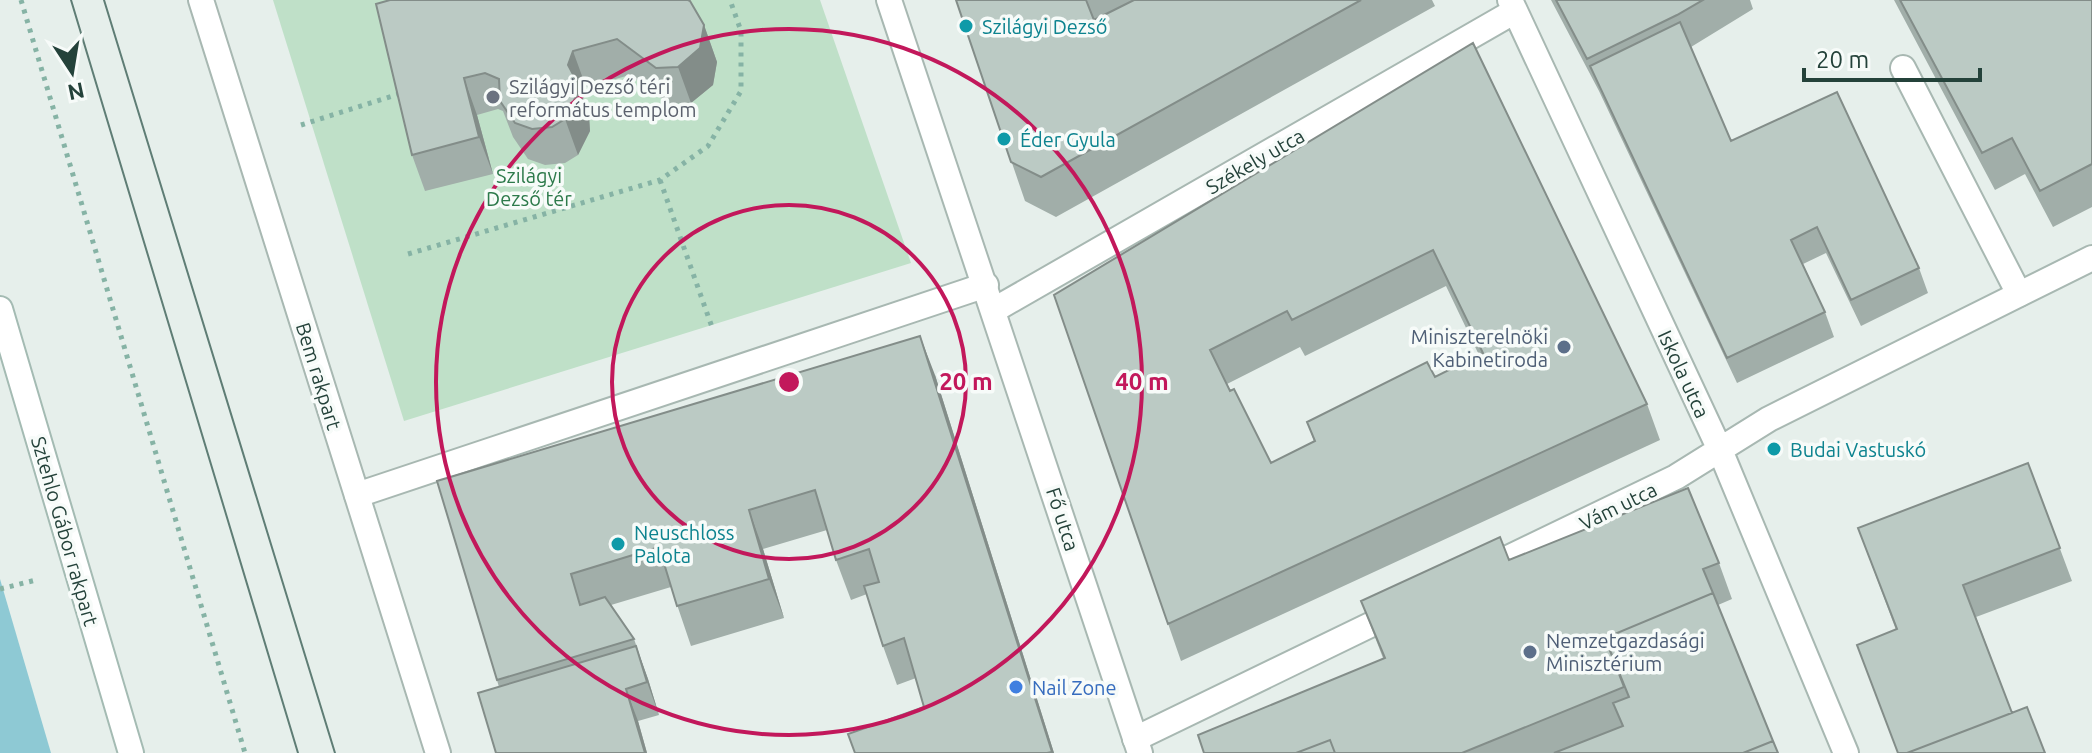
<svg xmlns="http://www.w3.org/2000/svg" width="2092" height="753" font-family="Ubuntu,sans-serif">
  <rect width="100%" height="100%" fill="#e6efeb"/>
  <path fill="#bfe0c8" d="M 273,0 L 820,0 L 911,263 L 404,421 Z"/>
  <path fill="#8ec9d4" d="M 0,579 L 51,753 L 0,753 Z"/>
  <g fill="none" stroke-linecap="round" stroke-linejoin="round">
    <g stroke="#a8b8b2" stroke-width="28">
      <path id="service" d="M 1903,68 L 2019,294"/>
    </g>
    <g stroke="#a8b8b2" stroke-width="28">
      <path id="minor" d="M 1510,0 L 1720,450 L 1846,753
        M 994,310 L 1515,11
        M 357,495 L 986,285
        M 1479,572 L 1676,477 L 1769,419 L 2092,258
        M 1135,739 L 1399,611"/>
    </g>
    <g stroke="#a8b8b2" stroke-width="28">
      <path id="tertiary" d="M 201,0 L 438,753
        M 889,0 L 1140,753"/>
    </g>
    <g stroke="#a4bbb3" stroke-width="28">
      <path id="secondary" d="M 0,309 L 131,753"/>
    </g>
    <path stroke="#86b3a5" stroke-width="5" stroke-dasharray="4 6" stroke-linecap="butt" d="M 21,0 L 245,753
      M 301,125 L 402,93
      M 660,180 L 713,330
      M 408,254 L 660,180 L 708,146 L 741,91 L 741,31 L 730,0
      M 0,589 L 36,580"/>
    <use href="#service" stroke="#fff" stroke-width="24"/>
    <use href="#minor" stroke="#fff" stroke-width="24"/>
    <use href="#tertiary" stroke="#fff" stroke-width="24"/>
    <use href="#secondary" stroke="#fff" stroke-width="24"/>
    <path stroke="#5f7d75" stroke-width="2" d="M 71,0 L 298,753
      M 104,0 L 335,753"/>
  </g>
  <path fill="#a1aea9" fill-rule="evenodd" d="M 390,0 L 704,25 L 717,62 L 713,85 L 691,103 L 669,104 L 630,75 L 586,87 L 583,98 L 589,116 L 590,131 L 578,155 L 565,163 L 545,165 L 528,159 L 513,137 L 503,111 L 498,109 L 477,115 L 493,174 L 425,191 L 412,155 Z
    M 956,0 L 1432,0 L 1435,6 L 1056,217 L 1025,201 Z
    M 1551,0 L 1750,0 L 1753,9 L 1691,47 L 1731,141 L 1919,268 L 1928,293 L 1861,326 L 1826,253 L 1803,264 L 1825,312 L 1834,337 L 1737,383 L 1599,91 Z
    M 1894,0 L 2092,0 L 2092,207 L 2053,227 L 2025,174 L 1995,190 Z
    M 1473,43 L 1647,404 L 1660,440 L 1181,661 L 1054,295 ZM 1446,286 L 1479,355 L 1435,377 L 1307,422 L 1314,441 L 1271,463 L 1227,384 L 1300,347 L 1305,356 Z
    M 935,375 L 1054,753 L 855,753 L 924,707 L 916,678 L 897,685 L 883,646 L 867,594 L 851,600 L 836,560 L 827,530 L 763,549 L 784,618 L 691,646 L 671,587 L 611,605 L 634,639 L 648,679 L 659,715 L 638,721 L 647,753 L 496,753 L 499,687 L 437,481 Z
    M 2028,463 L 2072,581 L 1976,617 L 2012,713 L 2045,753 L 1896,630 L 1858,528 Z
    M 1509,560 L 1719,563 L 1732,599 L 1718,605 L 1778,753 L 1204,753 L 1383,658 L 1361,601 Z"/>
  <path fill="#838d89" d="M 704,25 L 717,62 L 713,85 L 691,103 L 678,67 Z
    M 573,51 L 586,87 L 583,98 L 589,116 L 590,131 L 578,155 L 565,119 L 568,65 Z
    M 464,78 L 477,115 L 493,174 L 479,137 Z
    M 920,336 L 935,375 L 1054,753 L 1052,753 Z
    M 749,510 L 763,549 L 784,618 L 769,579 Z
    M 636,646 L 648,679 L 659,715 L 647,682 Z
    M 626,689 L 638,721 L 647,753 L 645,753 Z"/>
  <path fill="#bbcac4" stroke="#838d89" stroke-width="2" fill-rule="evenodd" d="M 390,0 L 688,0 L 690,1 L 704,25 L 700,48 L 678,67 L 656,68 L 617,39 L 573,51 L 568,65 L 576,80 L 577,94 L 565,119 L 552,127 L 532,129 L 515,123 L 500,101 L 499,79 L 485,73 L 464,78 L 479,137 L 412,155 L 376,4 Z
    M 956,0 L 1086,0 L 1094,20 L 1134,0 L 1361,0 L 1041,177 L 1011,162 Z
    M 1556,0 L 1703,0 L 1677,15 L 1587,59 Z
    M 1900,0 L 2092,0 L 2092,164 L 2040,191 L 2012,138 L 1982,153 Z
    M 1680,22 L 1731,141 L 1837,92 L 1919,268 L 1851,300 L 1817,227 L 1791,240 L 1825,312 L 1727,358 L 1590,66 Z
    M 1473,43 L 1647,404 L 1168,624 L 1054,295 ZM 1433,250 L 1483,353 L 1435,377 L 1427,362 L 1307,422 L 1315,441 L 1271,463 L 1234,389 L 1230,391 L 1210,350 L 1287,311 L 1292,320 Z
    M 920,336 L 1052,752 L 1047,753 L 855,753 L 848,734 L 924,707 L 904,638 L 883,646 L 864,586 L 879,582 L 869,549 L 836,560 L 815,490 L 749,510 L 769,579 L 677,606 L 659,547 L 571,574 L 580,605 L 605,597 L 634,639 L 497,680 L 437,481 Z
    M 2028,463 L 2060,548 L 1963,585 L 2012,713 L 1907,753 L 1898,753 L 1857,645 L 1897,629 L 1858,528 Z
    M 1688,488 L 1719,563 L 1703,569 L 1713,593 L 1605,638 L 1624,687 L 1462,753 L 1335,753 L 1330,740 L 1296,753 L 1204,753 L 1198,735 L 1385,658 L 1361,601 L 1500,537 L 1509,560 Z
    M 1713,593 L 1773,741 L 1743,753 L 1554,753 L 1623,726 L 1613,703 L 1629,697 L 1605,638 Z
    M 636,646 L 647,682 L 626,689 L 645,753 L 496,753 L 478,693 Z
    M 2027,707 L 2045,753 L 1907,753 Z
    M 1330,740 L 1335,753 L 1296,753 Z
    M 1773,741 L 1778,753 L 1743,753 Z"/>
  <g fill="none" stroke="#c2185b" stroke-width="4">
    <circle cx="789" cy="382" r="177"/>
    <circle cx="789" cy="382" r="353"/>
  </g>
  <g fill="#0f9aa8" stroke="#f7fbf9" stroke-width="3">
    <circle cx="966" cy="26" r="8"/>
    <circle cx="1004" cy="139" r="8"/>
    <circle cx="1774" cy="449" r="8"/>
    <circle cx="618" cy="544" r="8"/>
  </g>
  <circle fill="#6b7280" stroke="#f7fbf9" stroke-width="3" cx="493" cy="97" r="8"/>
  <g fill="#5c6f8a" stroke="#f7fbf9" stroke-width="3">
    <circle cx="1564" cy="347" r="8"/>
    <circle cx="1530" cy="652" r="8"/>
  </g>
  <circle fill="#3f7fe0" stroke="#f7fbf9" stroke-width="3" cx="1016" cy="687" r="8"/>
  <g text-anchor="middle" dominant-baseline="central" stroke-width="7" stroke-linejoin="round" paint-order="stroke">
    <g font-size="20" fill="#0d838f" stroke="#f7fbf9" text-anchor="start">
      <text x="982" y="26">Szilágyi Dezső</text>
      <text x="1020" y="139">Éder Gyula</text>
      <text x="1790" y="449">Budai Vastuskó</text>
      <text x="634" y="532">Neuschloss<tspan x="634" dy="23">Palota</tspan></text>
    </g>
    <g font-size="20" fill="#5b616d" stroke="#f7fbf9" text-anchor="start">
      <text x="509" y="86">Szilágyi Dezső téri<tspan x="509" dy="23">református templom</tspan></text>
    </g>
    <g font-size="20" fill="#24423a" stroke="#f7fbf9">
      <text transform="translate(1255 161) rotate(-30)">Székely utca</text>
      <text transform="translate(1684 374) rotate(65)">Iskola utca</text>
      <text transform="translate(319 376) rotate(73)">Bem rakpart</text>
      <text transform="translate(1618 506) rotate(-26)">Vám utca</text>
      <text transform="translate(1063 519) rotate(72)">Fő utca</text>
      <text transform="translate(65 531) rotate(74)">Sztehlo Gábor rakpart</text>
    </g>
    <g font-size="20" fill="#2d7a4b" stroke="#f7fbf9">
      <text x="529" y="175">Szilágyi<tspan x="529" dy="23">Dezső tér</tspan></text>
    </g>
    <g font-size="20" fill="#4e5e75" stroke="#f7fbf9" text-anchor="end">
      <text x="1548" y="336">Miniszterelnöki<tspan x="1548" dy="23">Kabinetiroda</tspan></text>
      <text x="1546" y="640" text-anchor="start">Nemzetgazdasági<tspan x="1546" dy="23">Minisztérium</tspan></text>
    </g>
    <g font-size="20" fill="#366cbe" stroke="#f7fbf9" text-anchor="start">
      <text x="1032" y="687">Nail Zone</text>
    </g>
  </g>
  <circle cx="789" cy="382" r="12" fill="#c2185b" stroke="#f7fbf9" stroke-width="4"/>
  <g font-size="24" text-anchor="middle" font-weight="bold" fill="#c2185b" stroke="#f7fbf9" stroke-width="7" stroke-linejoin="round" paint-order="stroke">
    <text x="966" y="390">20 m</text>
    <text x="1142" y="390">40 m</text>
  </g>
  <g transform="translate(72 72) rotate(168)" stroke="#f7fbf9" stroke-width="6" paint-order="stroke">
  <path d="M0-6L14 30L0 20L-14 30Z" fill="#24423a"/>
  <text y="-12" font-size="22" font-weight="bold" text-anchor="middle" fill="#24423a">N</text>
  </g>
  <path d="M1804 68v12h176v-12" fill="none" stroke="#24423a" stroke-width="4"/>
  <text x="1816" y="68" font-size="24" fill="#24423a" stroke="#f7fbf9" stroke-width="6" paint-order="stroke">20 m</text>
</svg>
